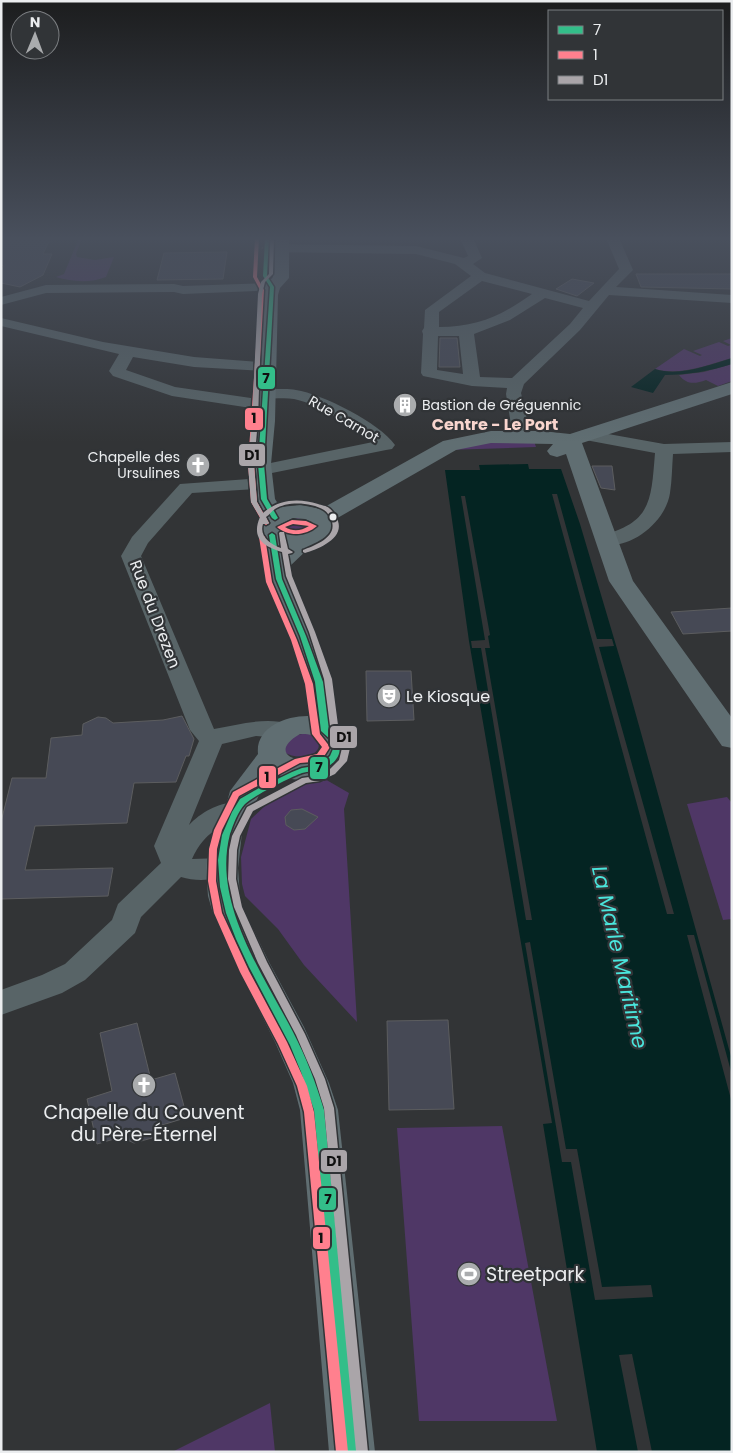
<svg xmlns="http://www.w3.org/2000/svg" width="733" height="1453" font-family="Poppins,sans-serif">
  <rect width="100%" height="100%" fill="#323436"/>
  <path fill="#4f3766" d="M 79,238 L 82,238 L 76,254 L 77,257 L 95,260 L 114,257 L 106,277 C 91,283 72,282 56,277 L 64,274 Z
    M 732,338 L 732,358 C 708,365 679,376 655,369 L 684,349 L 700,356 L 702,355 L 693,351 L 719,342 L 728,346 L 731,345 L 723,341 Z
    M 732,364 L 732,381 L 718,386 L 706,380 C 695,384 687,385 679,375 L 704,372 Z
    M 534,441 L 536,447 L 447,450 L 472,443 Z
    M 298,518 L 311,523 L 311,529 L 297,535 L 283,530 L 283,523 Z
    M 310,733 C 335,751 301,764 284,752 L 287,736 Z
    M 323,778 L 349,793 L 344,809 L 357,1022 L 304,965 L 278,929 L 245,896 L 242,884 L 241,857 L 251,819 L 282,790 L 292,784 Z
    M 727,797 L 732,803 L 732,919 L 723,920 L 687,804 Z
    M 502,1126 L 557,1421 L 419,1421 L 397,1128 Z
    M 270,1403 L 275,1452 L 172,1452 Z"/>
  <path fill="#042422" d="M 732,358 L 732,364 C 710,371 688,375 665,375 L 653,393 L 631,387 L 655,369 C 680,377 708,365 732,358 Z
    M 528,464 L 529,469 L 561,469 L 580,524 L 626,679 L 732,1060 L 732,1452 L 597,1452 L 543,1124 L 552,1123 L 469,641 L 445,470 L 480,470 L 479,465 Z"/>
  <path fill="#323436" d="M 552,494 L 557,494 L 597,639 L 612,639 L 614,646 L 599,647 L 674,914 L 667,914 Z
    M 461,496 L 465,496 L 490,635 L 488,636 L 490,648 L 485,648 L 532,920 L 526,920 L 481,648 L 472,648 L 471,641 L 485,640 Z
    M 687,935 L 694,935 L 732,1075 L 732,1103 Z
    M 530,942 L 566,1149 L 577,1149 L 602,1287 L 651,1285 L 653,1297 L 595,1300 L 571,1162 L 562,1162 L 525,943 Z
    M 632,1354 L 652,1452 L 638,1452 L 619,1355 Z"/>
  <path fill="#464955" stroke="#5c5d5f" d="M 1,238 L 50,239 L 43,254 L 52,254 L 43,275 L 20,287 L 1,283 L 1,271 L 4,266 L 1,265 Z
    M 227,252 L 223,279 L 157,280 L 164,253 Z
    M 636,274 L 732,274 L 732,289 L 641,287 Z
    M 572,279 L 594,283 L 577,296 L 556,289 Z
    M 440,338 L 457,338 L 460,367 L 439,367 Z
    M 592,466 L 612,466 L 615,490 L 601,488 Z
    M 732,608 L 732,631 L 683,634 L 671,612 Z
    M 366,671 L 411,671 L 414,720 L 367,721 Z
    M 182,716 L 194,739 L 189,756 L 186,756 L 176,782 L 134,783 L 127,823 L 35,826 L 25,870 L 113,868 L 108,896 L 1,899 L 1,822 L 12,778 L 46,778 L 51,738 L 82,735 L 83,724 L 98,717 L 106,718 L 113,723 L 163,720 Z
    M 302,809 L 318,817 L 305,829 L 294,830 L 286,825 L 285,817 L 291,810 Z
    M 448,1020 L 454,1109 L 389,1110 L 387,1021 Z
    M 137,1023 L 151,1080 L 175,1073 L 185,1110 L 183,1111 L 185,1118 L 159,1126 L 152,1138 L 134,1143 L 121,1137 L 97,1144 L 87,1099 L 112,1091 L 100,1033 Z"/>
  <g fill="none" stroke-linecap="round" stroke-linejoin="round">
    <path fill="#586467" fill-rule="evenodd" d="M 460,238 L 473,238 L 482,258 L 473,264 L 485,273 L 589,301 L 619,269 L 606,238 L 619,238 L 633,270 L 616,287 L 732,295 L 732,303 L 609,295 L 580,330 L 524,384 L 521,393 L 531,437 L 528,441 L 522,442 L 516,441 L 513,437 L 506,394 L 507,388 L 472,386 L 423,376 L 421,373 L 423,334 L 422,331 L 424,328 L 425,310 L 471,276 L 455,264 L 416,254 L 268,252 L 261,248 L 268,244 L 416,246 L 464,258 L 468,256 ZM 482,281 L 532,294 C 501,316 477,327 439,327 L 439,312 ZM 545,298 L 583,308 L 570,324 L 512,378 L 480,377 L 474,334 L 510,320 ZM 438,336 L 459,336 L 463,374 L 437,370 Z
      M 272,283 L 277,284 L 279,287 L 277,290 L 183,294 L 174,292 L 46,293 L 1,305 L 1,297 L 46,285 L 174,284 L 183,286 Z
      M 1,318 L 103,342 L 194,357 L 272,363 L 274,366 L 272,369 L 266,371 L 194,367 L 133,357 L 126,370 L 175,387 L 264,400 L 270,401 L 272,405 L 270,409 L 264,410 L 172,396 L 113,376 L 109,371 L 119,354 L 1,326 Z
      M 265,389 C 275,390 286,388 296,390 C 322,394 380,423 395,445 L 392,449 L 386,450 L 262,475 L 256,474 L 253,470 L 256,466 L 373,442 C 353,427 320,404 294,399 C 283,397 271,400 259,397 L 257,394 L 259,391 Z
      M 586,430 L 664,444 L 732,442 L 732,452 L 673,454 C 672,467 672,480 670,493 C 666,522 629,552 599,544 L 596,540 L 599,536 C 652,523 651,501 655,453 L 580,439 L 577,435 L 580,431 Z
      M 264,478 L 270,480 L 273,484 L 270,488 L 192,493 L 148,543 L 141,556 L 214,729 C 241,724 265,717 291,724 L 295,730 L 291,736 L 283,738 L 256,736 L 222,744 L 189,825 C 203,810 226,798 247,804 L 251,811 L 247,818 C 220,826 205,831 192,859 L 222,858 L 232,861 L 235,868 L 232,875 C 215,880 197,882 181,877 L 141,917 L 135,933 L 85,980 L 62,993 L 1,1015 L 1,990 L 42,975 L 65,964 L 112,920 L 118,904 L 161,863 L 154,846 L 199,741 L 190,730 L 121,556 L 132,537 L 180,484 Z"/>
    <path fill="#606e72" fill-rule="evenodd" d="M 275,238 L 289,238 L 289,278 L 280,288 L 278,295 L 275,421 L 271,464 L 275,499 L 280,507 L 301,505 L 321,509 L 443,441 L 491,431 L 542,431 L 570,434 L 732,382 L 732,394 L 582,443 L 633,581 L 732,718 L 732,748 L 722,746 L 609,581 L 566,454 L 557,457 L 550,455 L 547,451 L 553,444 L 491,443 L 456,450 L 334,520 L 337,528 L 326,542 L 310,547 L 289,567 C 295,606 322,643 332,681 C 335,694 333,716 339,727 C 343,735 351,741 349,751 C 346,763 335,773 323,777 C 307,782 289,781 275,773 L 259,795 L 242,833 L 238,868 L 240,896 L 244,910 L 269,962 L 304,1027 L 329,1083 L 338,1110 L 375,1452 L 329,1452 L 300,1110 L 293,1083 L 275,1042 L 237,967 L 212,910 L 208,896 L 206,868 L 212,833 L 227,802 L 230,791 L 258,754 C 255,727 287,715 310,716 L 306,682 L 290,636 L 267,579 L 258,526 L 264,517 L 253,499 L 251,464 L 255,421 L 262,295 L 264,287 L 273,277 ZM 293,518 L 305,519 L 312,522 L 314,527 C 306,537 293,536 282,531 L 281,524 ZM 300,734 C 310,734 319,735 321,747 L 318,755 C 296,767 268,752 300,734 Z"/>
    <g stroke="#313437" stroke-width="3">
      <path id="bus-1" d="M 265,238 L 269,238 L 267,276 L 274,287 L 264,464 L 267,499 L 278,518 L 275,520 L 272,518 L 261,499 L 258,464 L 270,287 L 263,276 Z
        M 272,533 L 275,535 L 282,579 L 306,636 L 323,682 L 329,730 C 347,745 341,762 321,770 C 315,772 308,771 302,773 C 291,777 253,796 245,804 C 238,811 233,825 230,834 C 212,903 263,974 293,1032 C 306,1057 316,1083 324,1110 L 358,1452 L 346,1452 L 314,1110 L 301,1072 L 290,1045 L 249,967 L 236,939 L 226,913 L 220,887 L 218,860 L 222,835 L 232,812 L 240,799 L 259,788 L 292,772 L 302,768 L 314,766 L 322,763 L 330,756 L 333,749 L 331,740 L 321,731 L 315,682 L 300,636 L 276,579 L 269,535 Z"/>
    </g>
    <g stroke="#313437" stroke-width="3">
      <path id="bus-2" d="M 255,238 L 259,238 L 257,277 L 264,290 L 254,464 L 257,502 L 269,523 L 266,525 L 263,523 L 251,502 L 248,464 L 260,290 L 253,277 Z
        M 292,520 L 306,521 L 317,526 C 306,536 288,537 277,527 ZM 293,524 L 309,526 C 301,531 293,532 285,527 Z
        M 262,535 L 265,537 L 272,582 L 297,640 L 313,684 L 320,734 L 330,747 L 323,758 L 312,762 L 300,763 L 239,796 L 222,830 L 217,849 L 216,881 L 222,913 L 249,971 L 287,1042 L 307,1086 L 314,1112 L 348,1452 L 336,1452 L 304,1112 L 297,1086 L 278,1044 L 240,972 L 214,913 L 208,881 L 209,849 L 214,830 L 233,792 L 295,759 L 317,754 L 322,747 L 312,734 L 305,684 L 291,640 L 266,582 L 259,537 Z"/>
    </g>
    <g stroke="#313437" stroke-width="3">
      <path id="bus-3" d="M 270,238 L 274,238 L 273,274 L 265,282 L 262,294 L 258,420 L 254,465 L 257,502 L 263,513 C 279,499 299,498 318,504 C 321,505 327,506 329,508 C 333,511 337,517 338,521 C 344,539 318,549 305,553 L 303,552 L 303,550 C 315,545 339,537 331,519 C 330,516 327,512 324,510 C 311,502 287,501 275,509 C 272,511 269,515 266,517 L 269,523 L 268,524 L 263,524 C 259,536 270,544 281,548 L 279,533 L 280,532 L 284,532 L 288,549 L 293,552 L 292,553 L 288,554 L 292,576 L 315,632 L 332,679 L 338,725 L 347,735 L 350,748 L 347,761 L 335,774 L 320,781 L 306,783 L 253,811 L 240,836 L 237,850 L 236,879 L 242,907 L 267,962 L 305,1034 L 325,1079 L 334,1108 L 368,1452 L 356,1451 L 324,1108 L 315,1079 L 296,1035 L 258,963 L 234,907 L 228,879 L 229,850 L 232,836 L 247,807 L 302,778 L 316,776 L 329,770 L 339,760 L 342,748 L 339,736 L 330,726 L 324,679 L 309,632 L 286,576 L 282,552 C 263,546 251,538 260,517 L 251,502 L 248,465 L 252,420 L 258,294 L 261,282 L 269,274 Z"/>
    </g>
    <use href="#bus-1" fill="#33be89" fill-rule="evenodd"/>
    <use href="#bus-2" fill="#ff808e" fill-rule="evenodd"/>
    <use href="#bus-3" fill="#aaa5a9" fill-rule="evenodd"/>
  </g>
  <linearGradient id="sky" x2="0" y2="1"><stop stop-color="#1c1d1e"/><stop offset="0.54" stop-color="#49505d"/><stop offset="1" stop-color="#49505d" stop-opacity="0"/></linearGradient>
  <rect width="733" height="442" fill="url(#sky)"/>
  <defs>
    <g id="building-disc" transform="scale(1.25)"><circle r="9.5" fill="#aaacae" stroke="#313437"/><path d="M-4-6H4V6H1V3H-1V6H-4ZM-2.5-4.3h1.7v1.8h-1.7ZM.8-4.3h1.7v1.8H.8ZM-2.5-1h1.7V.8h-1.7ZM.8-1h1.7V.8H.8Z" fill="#fff"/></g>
    <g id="church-disc" transform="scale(1.25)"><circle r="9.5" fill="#aaacae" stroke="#313437"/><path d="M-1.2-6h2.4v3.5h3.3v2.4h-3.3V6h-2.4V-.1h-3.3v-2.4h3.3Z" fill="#fff"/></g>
    <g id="theatre-disc" transform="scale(1.25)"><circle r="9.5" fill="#aaacae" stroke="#313437"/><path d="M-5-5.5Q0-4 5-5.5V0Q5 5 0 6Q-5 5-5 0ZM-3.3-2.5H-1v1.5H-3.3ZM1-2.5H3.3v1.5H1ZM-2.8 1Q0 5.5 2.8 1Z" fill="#fff"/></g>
    <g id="stadium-disc" transform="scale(1.25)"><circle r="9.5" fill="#aaacae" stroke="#313437"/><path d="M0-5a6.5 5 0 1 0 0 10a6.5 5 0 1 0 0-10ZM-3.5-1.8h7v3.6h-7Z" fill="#fff"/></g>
  </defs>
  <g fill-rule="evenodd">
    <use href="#building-disc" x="405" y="405"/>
    <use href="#church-disc" x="198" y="465"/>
    <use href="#theatre-disc" x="389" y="696"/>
    <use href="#church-disc" x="144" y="1085"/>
    <use href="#stadium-disc" x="469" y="1274"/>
  </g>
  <circle fill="#ebedef" stroke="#313437" stroke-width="2" cx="333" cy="517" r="4.5"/>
  <g text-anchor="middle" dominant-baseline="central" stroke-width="4.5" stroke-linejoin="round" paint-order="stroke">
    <g font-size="14" fill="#ebedef" stroke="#313437" text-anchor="start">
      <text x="422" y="405">Bastion de Gréguennic</text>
      <text x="180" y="457" text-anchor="end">Chapelle des<tspan x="180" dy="16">Ursulines</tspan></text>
    </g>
    <g font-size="14" fill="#ebedef" stroke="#313437">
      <text transform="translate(344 419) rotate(30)">Rue Carnot</text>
    </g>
    <g font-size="16" font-weight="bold" fill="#f8d5ce" stroke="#313437">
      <text x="495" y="424">Centre - Le Port</text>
    </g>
    <g font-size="16" fill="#ebedef" stroke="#313437">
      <text transform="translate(155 614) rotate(69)">Rue du Drezen</text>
    </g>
    <g font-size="16" fill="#ebedef" stroke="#313437" text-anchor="start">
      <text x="406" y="696">Le Kiosque</text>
    </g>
    <g font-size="19" fill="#ebedef" stroke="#313437">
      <text x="144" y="1112">Chapelle du Couvent<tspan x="144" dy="22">du Père-Éternel</tspan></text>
      <text x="486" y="1274" text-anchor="start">Streetpark</text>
    </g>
    <g font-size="21" font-style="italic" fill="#4ae5dc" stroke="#313437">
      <text transform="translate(620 957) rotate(77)">La Marle Maritime</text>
    </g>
  </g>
  <g stroke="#313437" stroke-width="2">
    <rect x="257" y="366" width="19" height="24" rx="5" fill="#33be89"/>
    <rect x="244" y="407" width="20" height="24" rx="5" fill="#ff808e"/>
    <rect x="238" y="443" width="28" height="24" rx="5" fill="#aaa5a9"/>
    <rect x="329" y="725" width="29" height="24" rx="5" fill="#aaa5a9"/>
    <rect x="309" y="756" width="20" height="24" rx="5" fill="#33be89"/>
    <rect x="258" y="765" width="19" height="24" rx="5" fill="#ff808e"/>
    <rect x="320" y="1149" width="28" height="24" rx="5" fill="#aaa5a9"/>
    <rect x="318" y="1187" width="19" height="24" rx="5" fill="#33be89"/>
    <rect x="312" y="1226" width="19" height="24" rx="5" fill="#ff808e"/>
  </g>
  <g font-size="14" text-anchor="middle" font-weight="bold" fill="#111">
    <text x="266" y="383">7</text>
    <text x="254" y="423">1</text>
    <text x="252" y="460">D1</text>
    <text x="344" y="742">D1</text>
    <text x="319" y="772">7</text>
    <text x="267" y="782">1</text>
    <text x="334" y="1166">D1</text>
    <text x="328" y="1204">7</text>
    <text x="321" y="1243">1</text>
  </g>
  <rect width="733" height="1453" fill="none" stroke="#ebedef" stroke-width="5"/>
  <rect x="548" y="10" width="175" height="90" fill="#313437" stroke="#7b7e81"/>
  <rect x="558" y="26" width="25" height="8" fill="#33be89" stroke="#7b7e81"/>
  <text x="593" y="35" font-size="15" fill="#ebedef">7</text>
  <rect x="558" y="51" width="25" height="8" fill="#ff808e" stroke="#7b7e81"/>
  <text x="593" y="60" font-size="15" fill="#ebedef">1</text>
  <rect x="558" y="76" width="25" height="8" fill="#aaa5a9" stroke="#7b7e81"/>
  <text x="593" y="85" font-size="15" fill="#ebedef">D1</text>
  <g transform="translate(35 35) rotate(1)"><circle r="24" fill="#313437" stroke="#7b7e81"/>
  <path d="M0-4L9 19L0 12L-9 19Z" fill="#aaacae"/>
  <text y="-8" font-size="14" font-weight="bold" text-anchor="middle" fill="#ebedef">N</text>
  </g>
</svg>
